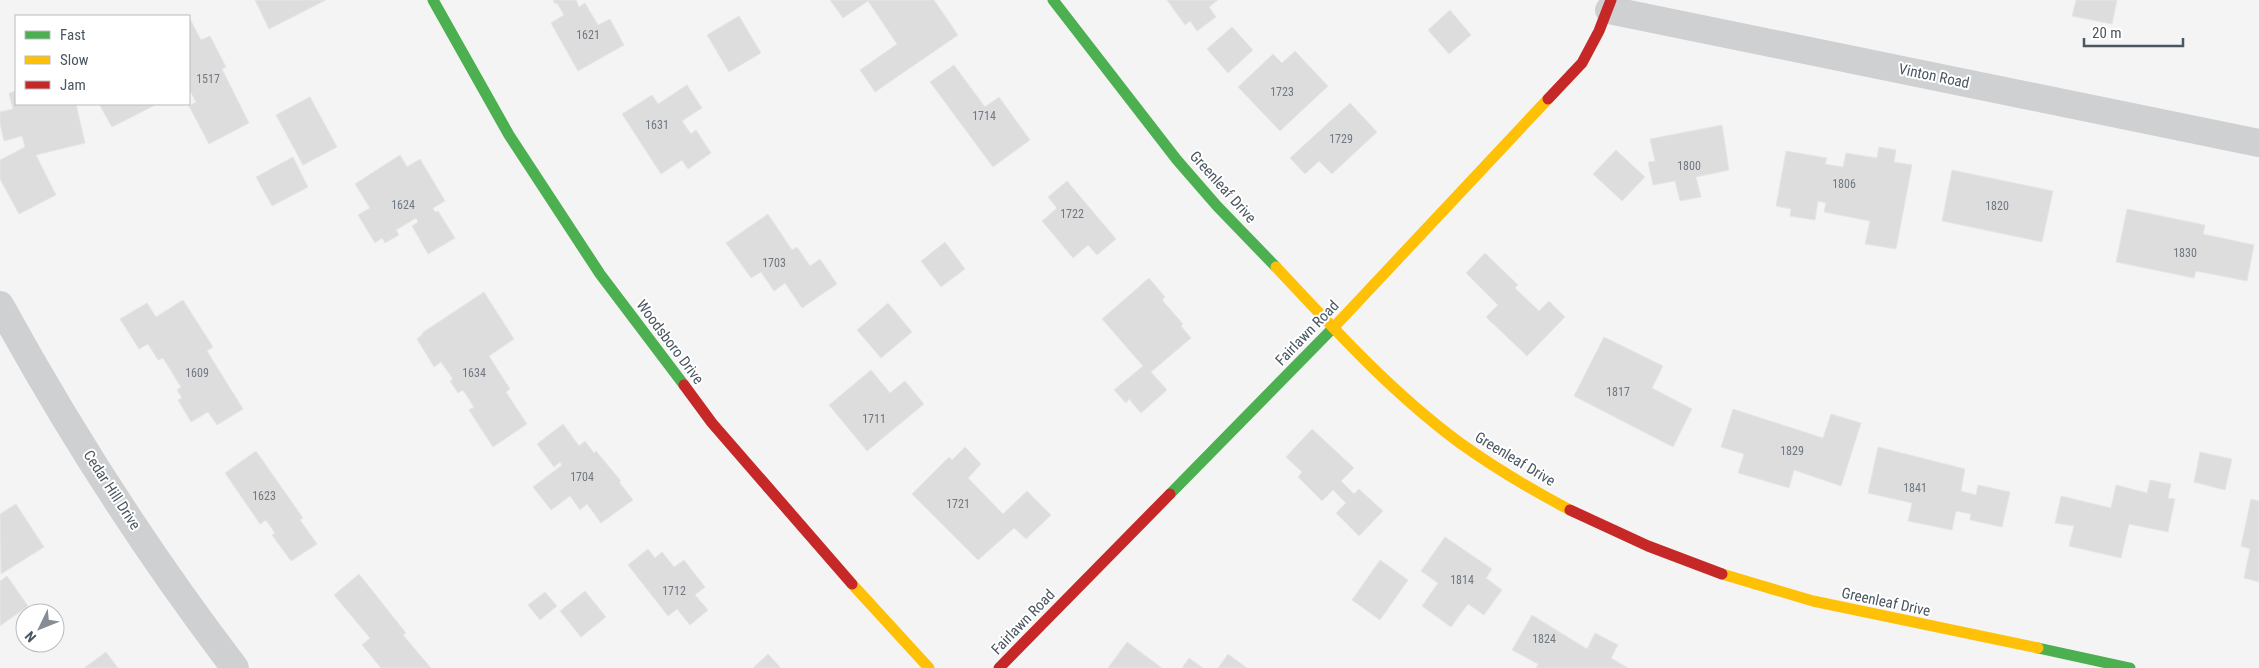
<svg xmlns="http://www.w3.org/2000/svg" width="2259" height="668" font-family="'Roboto Condensed',sans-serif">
  <rect width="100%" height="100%" fill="#f4f4f4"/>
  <path fill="#ddddde" stroke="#e5e6e7" d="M 255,0 L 326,0 L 269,29 Z
    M 553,0 L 576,0 L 579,7 L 585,3 L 598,25 L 610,19 L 624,45 L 578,71 L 551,23 L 564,15 L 557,3 L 555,4 Z
    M 830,0 L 934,0 L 958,35 L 875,92 L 860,70 L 897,44 L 868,1 L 843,18 Z
    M 1167,0 L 1218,0 L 1209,7 L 1216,17 L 1197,31 L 1190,21 L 1185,25 Z
    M 2076,0 L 2117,0 L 2112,24 L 2072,16 Z
    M 1450,10 L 1471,35 L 1449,54 L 1428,30 Z
    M 739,16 L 761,53 L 729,72 L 707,35 Z
    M 190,19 L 201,40 L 210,36 L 226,67 L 222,69 L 249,123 L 209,144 L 189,106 L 196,102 L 189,89 L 189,20 Z
    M 1232,27 L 1253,50 L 1228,73 L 1207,49 Z
    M 1295,51 L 1328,86 L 1280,131 L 1238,87 L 1273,54 L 1282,63 Z
    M 954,65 L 985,107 L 999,97 L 1030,140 L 993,167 L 930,82 Z
    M 687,85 L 702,108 L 682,121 L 691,134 L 696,130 L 711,153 L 688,169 L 682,160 L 661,174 L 622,114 L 652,95 L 658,104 Z
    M 16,91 L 16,104 L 76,104 L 85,143 L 36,155 L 56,195 L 19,214 L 0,179 L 0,160 L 25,147 L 22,136 L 4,141 L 0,124 L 0,112 L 13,109 L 9,93 Z
    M 310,97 L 337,147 L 303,165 L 276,115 Z
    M 1350,103 L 1377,132 L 1332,174 L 1319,161 L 1305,174 L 1290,158 Z
    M 99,104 L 157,104 L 112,127 Z
    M 1722,125 L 1729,170 L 1696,177 L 1701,197 L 1680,201 L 1675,181 L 1653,185 L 1648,162 L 1655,161 L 1650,139 Z
    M 1879,147 L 1896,150 L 1894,162 L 1912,165 L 1896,249 L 1865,244 L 1870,221 L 1824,212 L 1826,203 L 1818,201 L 1815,220 L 1790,216 L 1791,209 L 1776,206 L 1786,151 L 1827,158 L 1825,164 L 1843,167 L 1846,153 L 1877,158 Z
    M 1616,150 L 1645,177 L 1622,201 L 1593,174 Z
    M 400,155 L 407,167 L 420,159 L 445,201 L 433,208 L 435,212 L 438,211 L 455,238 L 428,254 L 412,226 L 418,222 L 416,218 L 396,230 L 399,235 L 385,243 L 382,238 L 375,243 L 358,215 L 370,208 L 355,184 Z
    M 293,157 L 308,187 L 272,206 L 256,177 Z
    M 1952,170 L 2053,191 L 2042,242 L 1942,221 Z
    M 1067,181 L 1116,239 L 1097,255 L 1088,245 L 1073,258 L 1042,221 L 1057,208 L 1048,197 Z
    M 2127,209 L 2205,225 L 2203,234 L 2254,245 L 2247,281 L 2196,271 L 2194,278 L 2116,262 Z
    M 768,214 L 792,250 L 797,247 L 810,266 L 820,259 L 837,284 L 802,308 L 785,283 L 774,291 L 761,272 L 751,278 L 726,243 Z
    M 945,242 L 965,269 L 941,287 L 921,261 Z
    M 1485,253 L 1518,285 L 1515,288 L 1539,311 L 1549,301 L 1565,317 L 1527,356 L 1486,317 L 1498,305 L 1466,273 Z
    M 1149,278 L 1165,297 L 1162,300 L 1183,324 L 1181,326 L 1191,338 L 1151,372 L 1167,390 L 1141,413 L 1129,399 L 1126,403 L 1114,390 L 1143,366 L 1102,319 Z
    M 484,292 L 514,339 L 489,356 L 510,389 L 506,392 L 527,424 L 493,447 L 469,410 L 474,407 L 463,390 L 458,393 L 450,381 L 453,379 L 441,362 L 434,367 L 417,339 L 423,334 L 422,333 Z
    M 183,300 L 213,347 L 207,351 L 243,409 L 217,425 L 208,412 L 191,422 L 178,400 L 182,398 L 177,390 L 181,387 L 163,358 L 158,360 L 148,344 L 139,349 L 120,319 L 147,303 L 156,317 Z
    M 888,303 L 912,332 L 881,358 L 857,330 Z
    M 1604,337 L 1663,366 L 1652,388 L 1692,409 L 1673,447 L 1574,396 Z
    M 871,370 L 890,393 L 905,381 L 924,404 L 867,451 L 829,405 Z
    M 1733,409 L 1823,438 L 1831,414 L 1861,423 L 1841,486 L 1794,470 L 1789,488 L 1738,473 L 1744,454 L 1721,447 Z
    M 563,424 L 579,446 L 585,441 L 594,453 L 596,451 L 621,481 L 619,482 L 633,500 L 601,523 L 587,504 L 580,510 L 570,496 L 551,510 L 533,487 L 562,465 L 560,462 L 554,467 L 537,444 Z
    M 1312,429 L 1354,468 L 1341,481 L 1354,494 L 1359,489 L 1383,511 L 1359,536 L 1336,513 L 1346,503 L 1333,490 L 1322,501 L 1298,477 L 1302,472 L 1286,457 Z
    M 965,447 L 981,464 L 968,478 L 1003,514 L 1027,491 L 1051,515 L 1026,539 L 1014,528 L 978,560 L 912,494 L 949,457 L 952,460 Z
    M 1878,447 L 1965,469 L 1961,491 L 1976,495 L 1978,485 L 2010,492 L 2002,527 L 1970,520 L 1971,514 L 1956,511 L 1952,530 L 1908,521 L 1912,503 L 1868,493 Z
    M 256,451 L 303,518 L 300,520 L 317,544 L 291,561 L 272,535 L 275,533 L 266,520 L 260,524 L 225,473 Z
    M 2200,452 L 2232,459 L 2225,490 L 2194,482 Z
    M 2150,480 L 2171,484 L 2168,498 L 2175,499 L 2168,532 L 2129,524 L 2121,558 L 2069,546 L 2074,526 L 2055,523 L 2061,496 L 2111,508 L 2116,485 L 2147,493 Z
    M 2251,499 L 2259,501 L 2259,582 L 2244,578 L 2250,549 L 2241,546 Z
    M 16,504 L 44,547 L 1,574 L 0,514 Z
    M 1445,537 L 1492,569 L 1486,578 L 1502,590 L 1484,615 L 1468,604 L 1451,627 L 1422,606 L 1438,583 L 1421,571 Z
    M 648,549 L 655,558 L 662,552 L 674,567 L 684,560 L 705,587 L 695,595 L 708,610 L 690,625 L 677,609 L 668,616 L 628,565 Z
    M 1380,560 L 1408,580 L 1380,620 L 1352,600 Z
    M 359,574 L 406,633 L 403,635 L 431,668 L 381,668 L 362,645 L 370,638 L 334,595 Z
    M 7,576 L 28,606 L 0,626 L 0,581 Z
    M 585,591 L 606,617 L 581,637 L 560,611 Z
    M 545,592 L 557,606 L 540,620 L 528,605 Z
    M 1532,615 L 1587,649 L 1595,633 L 1618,645 L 1611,658 L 1628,668 L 1536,668 L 1538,664 L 1512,650 Z
    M 1127,642 L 1162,668 L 1108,668 Z
    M 106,652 L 118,668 L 84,668 Z
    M 768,654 L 781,668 L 753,668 Z
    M 1228,654 L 1247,668 L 1218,668 Z
    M 1189,658 L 1203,668 L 1182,668 Z"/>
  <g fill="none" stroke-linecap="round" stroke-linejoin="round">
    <path stroke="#ced0d2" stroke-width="28" d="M 1609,10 L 2259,143
      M 0,305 C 69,431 148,554 235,668"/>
    <path stroke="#4caf50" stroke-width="11" d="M 433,0 L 509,135 L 600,274 L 684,385
      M 1053,0 L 1177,160 L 1217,206 L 1276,267
      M 1170,494 L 1335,326
      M 2038,648 L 2130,668"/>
    <path stroke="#ffc107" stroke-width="11" d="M 1276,267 C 1334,329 1391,392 1460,443 C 1495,468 1532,490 1570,510
      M 1335,326 L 1548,99
      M 1722,574 L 1813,601 L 2038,648
      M 852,584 L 929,668"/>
    <path stroke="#c62828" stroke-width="11" d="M 1548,99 L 1582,63 L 1599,31 L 1611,0
      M 684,385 L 712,423 L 852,584
      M 1570,510 L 1648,546 L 1722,574
      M 999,668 L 1170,494"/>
  </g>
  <g text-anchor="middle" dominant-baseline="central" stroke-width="4" stroke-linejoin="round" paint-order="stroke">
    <g font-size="12" fill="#707881">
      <text x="588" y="35">1621</text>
      <text x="208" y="79">1517</text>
      <text x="1282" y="92">1723</text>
      <text x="984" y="116">1714</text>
      <text x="657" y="125">1631</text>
      <text x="1341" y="139">1729</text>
      <text x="1689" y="166">1800</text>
      <text x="1844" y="184">1806</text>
      <text x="403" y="205">1624</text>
      <text x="1997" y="206">1820</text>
      <text x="1072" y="214">1722</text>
      <text x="2185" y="253">1830</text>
      <text x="774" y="263">1703</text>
      <text x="197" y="373">1609</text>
      <text x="474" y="373">1634</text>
      <text x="1618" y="392">1817</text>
      <text x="874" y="419">1711</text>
      <text x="1792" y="451">1829</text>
      <text x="582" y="477">1704</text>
      <text x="1915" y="488">1841</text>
      <text x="264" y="496">1623</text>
      <text x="958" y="504">1721</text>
      <text x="1462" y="580">1814</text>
      <text x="674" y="591">1712</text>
      <text x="1544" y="639">1824</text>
    </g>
    <g font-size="15" fill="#4a5661" stroke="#fff">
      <text transform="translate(1934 76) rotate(12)">Vinton Road</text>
      <text transform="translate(1223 187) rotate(48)">Greenleaf Drive</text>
      <text transform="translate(1307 333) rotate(-46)">Fairlawn Road</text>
      <text transform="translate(670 342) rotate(53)">Woodsboro Drive</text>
      <text transform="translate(1515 459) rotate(31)">Greenleaf Drive</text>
      <text transform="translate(112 490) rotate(57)">Cedar Hill Drive</text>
      <text transform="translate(1886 602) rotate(12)">Greenleaf Drive</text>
      <text transform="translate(1023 622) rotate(-46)">Fairlawn Road</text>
    </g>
  </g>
  <rect x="15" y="15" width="175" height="90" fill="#ffffff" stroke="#b7bbc0"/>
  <rect x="25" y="31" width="25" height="8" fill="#4caf50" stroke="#b7bbc0"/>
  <text x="60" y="40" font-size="15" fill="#4a5661">Fast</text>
  <rect x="25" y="56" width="25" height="8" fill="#ffc107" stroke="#b7bbc0"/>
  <text x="60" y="65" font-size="15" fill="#4a5661">Slow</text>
  <rect x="25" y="81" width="25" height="8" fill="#c62828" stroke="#b7bbc0"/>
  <text x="60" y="90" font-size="15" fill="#4a5661">Jam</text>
  <g transform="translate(40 628) rotate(227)"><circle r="24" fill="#ffffff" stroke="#b7bbc0"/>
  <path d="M0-4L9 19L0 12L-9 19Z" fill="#868d94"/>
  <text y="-8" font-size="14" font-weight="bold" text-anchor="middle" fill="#4a5661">N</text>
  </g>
  <path d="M2084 38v8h99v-8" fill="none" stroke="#4a5661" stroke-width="2.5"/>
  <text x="2092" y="38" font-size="15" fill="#4a5661" stroke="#ffffff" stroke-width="4" paint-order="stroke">20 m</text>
</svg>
